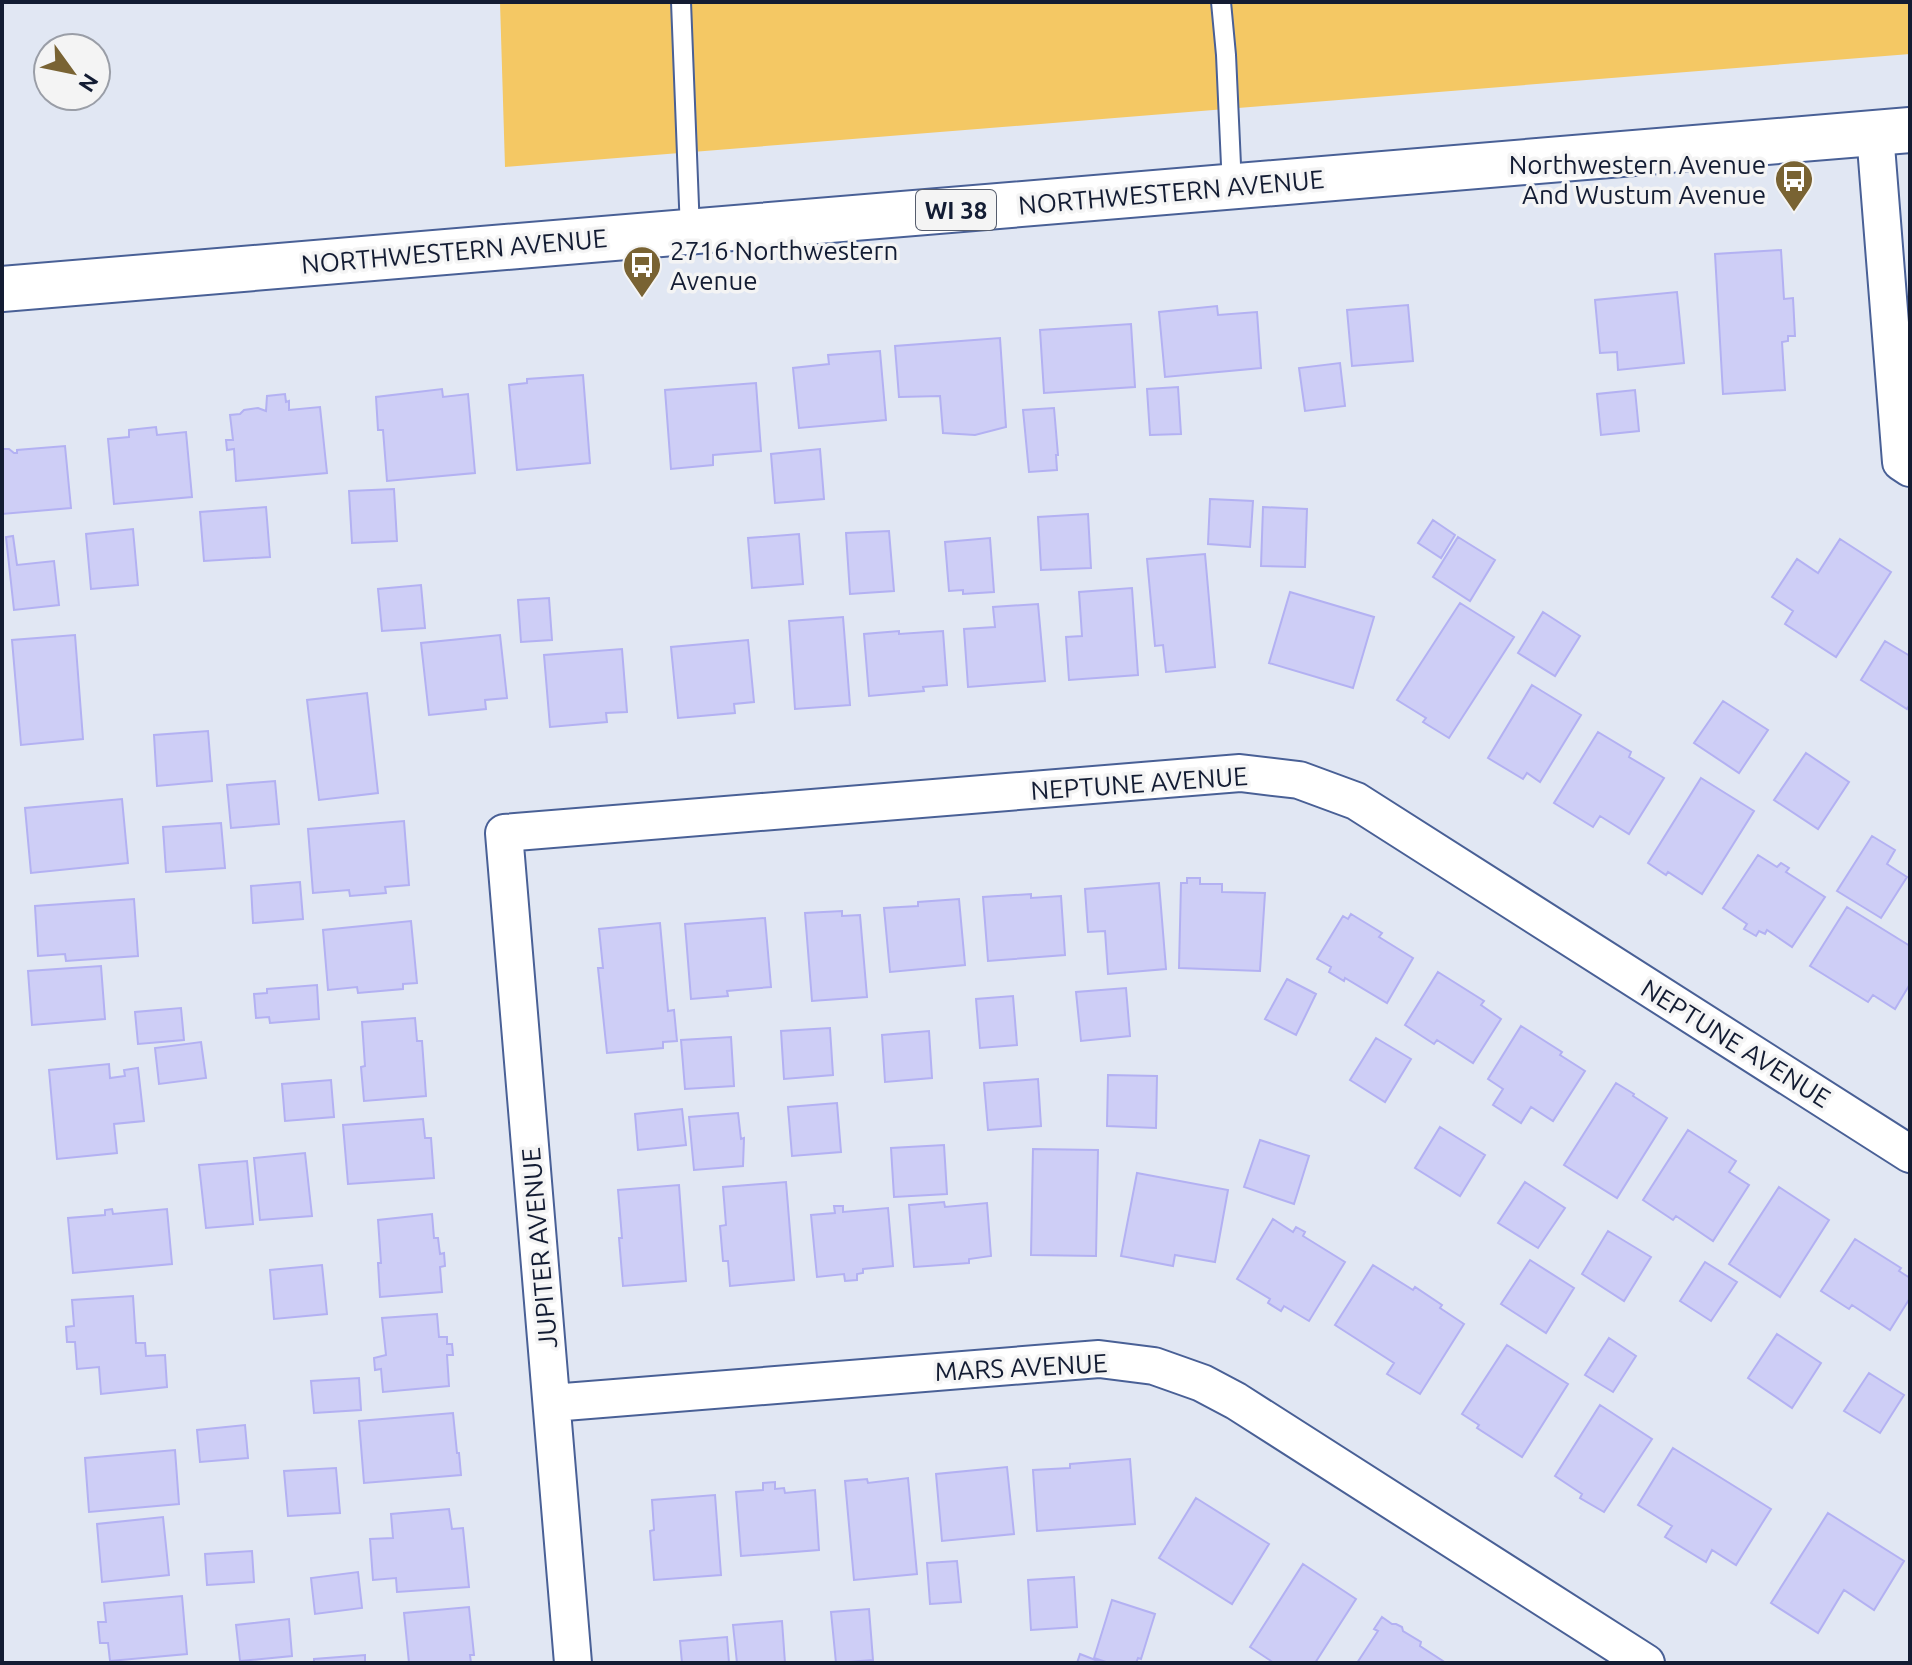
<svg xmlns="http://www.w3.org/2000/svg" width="1912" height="1665" font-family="Ubuntu,sans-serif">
  <rect width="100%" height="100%" fill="#e1e7f3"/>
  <path fill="#f4c864" d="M 500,2 L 1910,2 L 1910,54 L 505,167 Z"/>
  <path fill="#cecef6" stroke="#b3b1f2" stroke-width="2" d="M 1781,250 L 1784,299 L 1793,298 L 1795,336 L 1788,336 L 1788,341 L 1782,342 L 1785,390 L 1723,394 L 1715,254 Z
    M 1677,292 L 1684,363 L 1618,370 L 1617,352 L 1600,353 L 1595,300 Z
    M 1408,305 L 1413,361 L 1352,366 L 1347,310 Z
    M 1217,306 L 1218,315 L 1257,312 L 1261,368 L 1165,377 L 1159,312 Z
    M 1131,324 L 1135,387 L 1044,393 L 1040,330 Z
    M 1000,338 L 1006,427 L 975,435 L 943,433 L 940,396 L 899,397 L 895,346 Z
    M 880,351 L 886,420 L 799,428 L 793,368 L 829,364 L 828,355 Z
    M 1340,363 L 1345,406 L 1305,411 L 1299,368 Z
    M 583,375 L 590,463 L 517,470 L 509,385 L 527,383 L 527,379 Z
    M 756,383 L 761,451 L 713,455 L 713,465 L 671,469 L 665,390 Z
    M 1178,387 L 1181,434 L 1150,435 L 1147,389 Z
    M 442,389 L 443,397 L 468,394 L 475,473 L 387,481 L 383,430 L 378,430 L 376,397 Z
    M 1635,390 L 1639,431 L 1601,435 L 1597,394 Z
    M 285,394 L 286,402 L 289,401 L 289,410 L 320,407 L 327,473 L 236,481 L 234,449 L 227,450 L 226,440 L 233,440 L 230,415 L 240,414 L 244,410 L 258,408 L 266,411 L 267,396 Z
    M 1054,408 L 1058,455 L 1056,455 L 1057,470 L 1029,472 L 1023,410 Z
    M 156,427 L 157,435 L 186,432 L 192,497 L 114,504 L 108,439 L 129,437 L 129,430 Z
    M 65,446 L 71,508 L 2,514 L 2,449 L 9,449 L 14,453 L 17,453 L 17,450 Z
    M 820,449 L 824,499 L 775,503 L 771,454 Z
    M 394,489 L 397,541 L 352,543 L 349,491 Z
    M 1210,499 L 1253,501 L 1250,547 L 1208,544 Z
    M 266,507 L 270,557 L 204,561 L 200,512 Z
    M 1263,507 L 1307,509 L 1305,567 L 1261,566 Z
    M 1088,514 L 1091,568 L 1041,570 L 1038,517 Z
    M 1433,520 L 1455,535 L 1441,558 L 1418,543 Z
    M 133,529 L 138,585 L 91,589 L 86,534 Z
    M 889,531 L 894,591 L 850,594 L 846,533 Z
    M 799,534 L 803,584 L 752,588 L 748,538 Z
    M 13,536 L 17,565 L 54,561 L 59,605 L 14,610 L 6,537 Z
    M 1458,537 L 1495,560 L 1470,601 L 1433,577 Z
    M 990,538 L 994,592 L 963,594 L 963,590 L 949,591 L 945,542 Z
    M 1840,539 L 1891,572 L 1836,657 L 1785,624 L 1793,611 L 1772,597 L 1797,559 L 1818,573 Z
    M 1205,554 L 1215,667 L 1166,672 L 1163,645 L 1155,646 L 1147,559 Z
    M 421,585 L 425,628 L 382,631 L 378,589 Z
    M 1132,588 L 1138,675 L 1069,680 L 1066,637 L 1082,636 L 1079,592 Z
    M 1290,592 L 1374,617 L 1353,688 L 1269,663 Z
    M 549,598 L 552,640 L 521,642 L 518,600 Z
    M 1460,603 L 1514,637 L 1449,738 L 1423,722 L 1426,718 L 1397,700 Z
    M 1038,604 L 1045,681 L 968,687 L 964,629 L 995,627 L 993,607 Z
    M 1543,612 L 1580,636 L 1555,676 L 1518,653 Z
    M 843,617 L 850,705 L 795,709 L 789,621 Z
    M 899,631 L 899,634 L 943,631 L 947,685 L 923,687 L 924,691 L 869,696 L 864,634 Z
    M 75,635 L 83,739 L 21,745 L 12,640 Z
    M 500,635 L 507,698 L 485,700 L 486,709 L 429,715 L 421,643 Z
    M 748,640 L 754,702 L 734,704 L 735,713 L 678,718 L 671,647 Z
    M 1885,641 L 1910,656 L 1910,704 L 1907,709 L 1861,680 Z
    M 622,649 L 627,712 L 606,713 L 607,722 L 550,727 L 544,655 Z
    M 1532,685 L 1581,715 L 1540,782 L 1527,773 L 1523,779 L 1488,758 Z
    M 367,693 L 378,793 L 319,800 L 307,700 Z
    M 1723,701 L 1768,730 L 1739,773 L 1694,743 Z
    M 208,731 L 212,781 L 157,786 L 154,735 Z
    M 1598,732 L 1631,752 L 1629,757 L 1664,778 L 1629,834 L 1600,816 L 1593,827 L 1554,803 Z
    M 1806,753 L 1849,782 L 1818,829 L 1774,800 Z
    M 1701,778 L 1754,811 L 1702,894 L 1668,872 L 1666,875 L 1648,863 Z
    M 275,781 L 279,824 L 231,828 L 227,785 Z
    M 122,799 L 128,863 L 31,873 L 25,808 Z
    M 404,821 L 409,885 L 385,887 L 386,893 L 350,896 L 349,890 L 313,893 L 308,829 Z
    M 221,823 L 225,868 L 166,872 L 163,827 Z
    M 1872,836 L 1895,850 L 1887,864 L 1907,877 L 1881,918 L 1837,891 Z
    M 1758,855 L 1777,867 L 1781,863 L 1789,868 L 1786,872 L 1825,897 L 1792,947 L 1767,930 L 1765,934 L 1759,931 L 1756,936 L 1744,929 L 1747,924 L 1723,908 Z
    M 1187,878 L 1200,878 L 1200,884 L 1222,884 L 1222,892 L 1265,893 L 1260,971 L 1179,968 L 1181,883 L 1187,883 Z
    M 300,882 L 303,919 L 253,923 L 251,886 Z
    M 1159,883 L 1166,969 L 1108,974 L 1105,931 L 1088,932 L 1085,889 Z
    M 1031,894 L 1031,898 L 1061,896 L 1065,955 L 988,961 L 983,897 Z
    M 134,899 L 138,956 L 66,961 L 65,954 L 38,956 L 35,906 Z
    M 959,899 L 965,965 L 890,972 L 884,908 L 918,906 L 918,902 Z
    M 1847,907 L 1910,946 L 1910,984 L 1895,1009 L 1873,995 L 1868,1002 L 1810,966 Z
    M 842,911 L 842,916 L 860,915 L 867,997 L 812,1001 L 805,913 Z
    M 1351,914 L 1382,933 L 1379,937 L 1413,958 L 1387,1003 L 1345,978 L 1344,981 L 1329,972 L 1331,967 L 1317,959 L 1343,916 L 1348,919 Z
    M 765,918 L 771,987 L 727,991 L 728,996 L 691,999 L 685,924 Z
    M 411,921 L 417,983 L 403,984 L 403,989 L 358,993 L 357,987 L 328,990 L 323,930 Z
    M 660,923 L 668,1011 L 674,1010 L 677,1041 L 663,1042 L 663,1048 L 607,1053 L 598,968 L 603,968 L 599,929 Z
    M 101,966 L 105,1019 L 32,1025 L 28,971 Z
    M 1438,972 L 1484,1001 L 1481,1005 L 1501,1019 L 1473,1063 L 1437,1040 L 1434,1044 L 1405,1025 Z
    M 1287,979 L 1316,994 L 1296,1035 L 1265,1019 Z
    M 317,985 L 319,1019 L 270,1023 L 269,1017 L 256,1018 L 254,994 L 267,993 L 267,989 Z
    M 1126,988 L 1130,1036 L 1081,1041 L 1076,992 Z
    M 1013,996 L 1017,1045 L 980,1048 L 976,999 Z
    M 181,1008 L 184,1040 L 138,1044 L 135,1012 Z
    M 415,1018 L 417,1041 L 422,1041 L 426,1096 L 364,1101 L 361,1067 L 365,1066 L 362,1022 Z
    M 1521,1026 L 1562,1052 L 1560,1055 L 1585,1071 L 1553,1121 L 1531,1107 L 1521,1123 L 1493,1105 L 1503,1089 L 1488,1079 Z
    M 830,1028 L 833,1075 L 784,1079 L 781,1031 Z
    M 929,1031 L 932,1078 L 885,1082 L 882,1035 Z
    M 731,1037 L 734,1086 L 685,1089 L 681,1040 Z
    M 1376,1038 L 1411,1059 L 1385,1102 L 1350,1080 Z
    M 201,1042 L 206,1078 L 159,1084 L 155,1048 Z
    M 109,1064 L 110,1078 L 125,1076 L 124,1070 L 138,1068 L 144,1121 L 114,1124 L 117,1153 L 57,1159 L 49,1070 Z
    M 1108,1075 L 1157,1076 L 1156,1128 L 1107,1126 Z
    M 1038,1079 L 1041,1126 L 988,1130 L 984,1083 Z
    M 331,1080 L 334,1117 L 285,1121 L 282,1084 Z
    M 1616,1083 L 1634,1094 L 1633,1096 L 1667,1118 L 1617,1198 L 1564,1165 Z
    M 837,1103 L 841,1152 L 792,1156 L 788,1107 Z
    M 682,1109 L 686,1145 L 638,1150 L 635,1114 Z
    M 738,1113 L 741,1139 L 744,1138 L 743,1166 L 694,1170 L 689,1117 Z
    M 423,1119 L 425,1138 L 431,1138 L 434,1178 L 348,1184 L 343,1125 Z
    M 1440,1127 L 1485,1155 L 1460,1196 L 1415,1168 Z
    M 1688,1130 L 1736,1161 L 1729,1172 L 1749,1185 L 1713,1241 L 1676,1216 L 1673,1220 L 1643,1200 Z
    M 1260,1140 L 1309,1156 L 1294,1204 L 1244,1187 Z
    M 944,1145 L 947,1194 L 894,1197 L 891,1148 Z
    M 1033,1149 L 1098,1150 L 1096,1256 L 1031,1255 Z
    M 305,1153 L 312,1216 L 260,1220 L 254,1158 Z
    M 247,1161 L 253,1224 L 206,1228 L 199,1165 Z
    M 1137,1173 L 1228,1190 L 1215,1262 L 1175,1255 L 1173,1266 L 1121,1256 Z
    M 786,1182 L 794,1280 L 730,1286 L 728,1261 L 723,1261 L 720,1226 L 726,1225 L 723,1187 Z
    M 1525,1182 L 1565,1208 L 1538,1248 L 1498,1223 Z
    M 679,1185 L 686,1281 L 623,1286 L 619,1238 L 622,1238 L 618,1190 Z
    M 1779,1187 L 1829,1220 L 1780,1297 L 1729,1264 Z
    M 944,1202 L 945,1207 L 987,1203 L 991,1256 L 969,1259 L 969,1263 L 914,1267 L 909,1205 Z
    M 834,1206 L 843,1206 L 843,1212 L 888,1208 L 893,1266 L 863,1269 L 863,1273 L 857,1274 L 857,1280 L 845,1281 L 844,1274 L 817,1277 L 811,1215 L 835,1213 Z
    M 112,1209 L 113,1214 L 167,1209 L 172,1264 L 73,1273 L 68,1218 L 105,1215 L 105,1210 Z
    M 432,1214 L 434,1238 L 438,1238 L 440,1254 L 444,1253 L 445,1266 L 440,1267 L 442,1292 L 380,1297 L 378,1263 L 381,1263 L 378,1220 Z
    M 1273,1219 L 1293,1232 L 1296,1227 L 1305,1232 L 1303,1236 L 1345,1262 L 1309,1321 L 1284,1306 L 1281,1311 L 1268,1303 L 1270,1299 L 1237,1279 Z
    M 1608,1231 L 1651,1257 L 1624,1301 L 1582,1274 Z
    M 1855,1239 L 1901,1268 L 1899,1271 L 1910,1278 L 1910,1298 L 1890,1330 L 1852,1305 L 1849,1309 L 1821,1291 Z
    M 1530,1260 L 1574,1288 L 1546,1333 L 1501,1304 Z
    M 1705,1262 L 1737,1282 L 1711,1321 L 1680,1301 Z
    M 322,1265 L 327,1314 L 274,1319 L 270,1270 Z
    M 1373,1265 L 1413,1290 L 1415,1287 L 1442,1305 L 1440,1308 L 1464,1324 L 1420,1394 L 1387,1374 L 1394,1363 L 1335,1325 Z
    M 133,1296 L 136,1343 L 145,1343 L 146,1356 L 165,1355 L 167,1387 L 101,1394 L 99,1367 L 77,1369 L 75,1342 L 67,1342 L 66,1327 L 74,1326 L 72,1300 Z
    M 437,1314 L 439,1337 L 447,1337 L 447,1344 L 452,1344 L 453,1355 L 447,1355 L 449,1386 L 383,1392 L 381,1369 L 375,1370 L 374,1358 L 386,1355 L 382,1318 Z
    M 1777,1334 L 1821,1363 L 1792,1408 L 1748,1378 Z
    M 1609,1338 L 1636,1356 L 1613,1392 L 1585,1375 Z
    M 1507,1345 L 1568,1384 L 1522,1457 L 1477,1428 L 1479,1425 L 1462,1414 Z
    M 1869,1373 L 1904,1395 L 1880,1433 L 1844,1411 Z
    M 359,1378 L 361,1410 L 314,1413 L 311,1381 Z
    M 1600,1405 L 1652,1439 L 1604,1512 L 1580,1498 L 1582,1494 L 1555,1476 Z
    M 453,1413 L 457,1453 L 459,1453 L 461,1475 L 364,1483 L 359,1421 Z
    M 245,1425 L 248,1458 L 200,1462 L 197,1430 Z
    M 1673,1448 L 1771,1509 L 1736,1565 L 1712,1550 L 1706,1562 L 1665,1537 L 1672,1526 L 1638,1505 Z
    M 175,1450 L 179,1504 L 89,1512 L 85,1458 Z
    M 1130,1459 L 1135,1524 L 1037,1531 L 1033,1470 L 1070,1468 L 1070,1464 Z
    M 1007,1467 L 1014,1534 L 942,1541 L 936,1474 Z
    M 336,1468 L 340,1513 L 288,1516 L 284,1471 Z
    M 908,1478 L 917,1574 L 854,1580 L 845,1481 L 867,1479 L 868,1483 Z
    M 775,1482 L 775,1489 L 784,1488 L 785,1493 L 815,1490 L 819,1550 L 741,1556 L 736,1492 L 763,1490 L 763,1483 Z
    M 715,1495 L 721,1575 L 654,1580 L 650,1531 L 654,1530 L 652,1500 Z
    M 1196,1498 L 1269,1544 L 1232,1604 L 1159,1558 Z
    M 449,1509 L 452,1529 L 463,1528 L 469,1587 L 397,1592 L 396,1578 L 373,1580 L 370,1539 L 393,1538 L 391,1514 Z
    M 1828,1513 L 1904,1561 L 1874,1610 L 1844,1590 L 1818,1633 L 1771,1603 Z
    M 163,1517 L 169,1575 L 102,1582 L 97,1524 Z
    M 252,1551 L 254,1582 L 207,1585 L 205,1554 Z
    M 957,1561 L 961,1602 L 930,1604 L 927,1563 Z
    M 1303,1564 L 1356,1599 L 1315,1663 L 1274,1663 L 1250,1647 Z
    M 358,1572 L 362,1608 L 315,1614 L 311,1578 Z
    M 1074,1577 L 1077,1627 L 1031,1630 L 1028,1580 Z
    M 182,1596 L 187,1654 L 110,1661 L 108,1643 L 100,1643 L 98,1622 L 106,1622 L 104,1603 Z
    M 1112,1600 L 1155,1614 L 1141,1659 L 1138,1658 L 1136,1663 L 1109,1663 L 1094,1658 Z
    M 469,1607 L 474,1655 L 470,1655 L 471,1663 L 409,1663 L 404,1613 Z
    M 869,1609 L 873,1660 L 836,1663 L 831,1612 Z
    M 1382,1617 L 1392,1624 L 1396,1624 L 1402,1627 L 1403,1631 L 1421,1642 L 1420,1646 L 1446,1663 L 1357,1663 L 1378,1631 L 1374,1629 Z
    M 289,1619 L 292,1656 L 240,1661 L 236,1625 Z
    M 782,1621 L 785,1663 L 737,1663 L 733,1625 Z
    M 727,1637 L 729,1663 L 682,1663 L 680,1641 Z
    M 1080,1654 L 1103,1663 L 1077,1663 Z
    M 365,1655 L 365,1663 L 314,1663 L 314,1659 Z"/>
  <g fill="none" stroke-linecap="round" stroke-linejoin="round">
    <g stroke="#496096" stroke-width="22">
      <path id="lane" d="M 681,2 L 690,231
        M 1221,2 L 1226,55 L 1232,187"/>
    </g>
    <g stroke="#496096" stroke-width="40">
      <path id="street" d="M 1875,133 L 1901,462 L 1910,468
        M 552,1403 L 1099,1359 L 1154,1366 L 1202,1383 L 1236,1401 L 1646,1663
        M 573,1663 L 504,833 L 1240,773 L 1299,780 L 1356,801 L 1910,1154"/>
    </g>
    <g stroke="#496096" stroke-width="48">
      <path id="primary" d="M 2,289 L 1910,130"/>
    </g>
    <use href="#lane" stroke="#fff" stroke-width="18"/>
    <use href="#street" stroke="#fff" stroke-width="36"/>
    <use href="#primary" stroke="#fff" stroke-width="44"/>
  </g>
  <defs>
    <g id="bus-pin" transform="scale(2)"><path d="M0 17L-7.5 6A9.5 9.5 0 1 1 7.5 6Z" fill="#796333" stroke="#f4f4f4"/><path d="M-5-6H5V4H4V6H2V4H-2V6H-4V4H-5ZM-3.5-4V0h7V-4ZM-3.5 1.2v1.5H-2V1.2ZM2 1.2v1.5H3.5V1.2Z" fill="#fff"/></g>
  </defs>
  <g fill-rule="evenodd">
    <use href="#bus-pin" x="1794" y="179"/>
    <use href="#bus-pin" x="642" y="265"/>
  </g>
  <g text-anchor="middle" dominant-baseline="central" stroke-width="7" stroke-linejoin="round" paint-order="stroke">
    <rect fill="#f4f4f4" stroke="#565d6d" stroke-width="2" x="916" y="190" width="80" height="40" rx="6"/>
    <g font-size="24" font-weight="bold" fill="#131c33">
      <text x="956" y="210">WI 38</text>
    </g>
    <g font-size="26" fill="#131c33" stroke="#f4f4f4" text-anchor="end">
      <text x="1766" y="164">Northwestern Avenue<tspan x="1766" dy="30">And Wustum Avenue</tspan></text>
      <text x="670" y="250" text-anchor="start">2716 Northwestern<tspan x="670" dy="30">Avenue</tspan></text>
    </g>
    <g font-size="26" fill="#131c33" stroke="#f4f4f4">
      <text transform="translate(1171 192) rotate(-5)">NORTHWESTERN AVENUE</text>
      <text transform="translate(454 251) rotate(-5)">NORTHWESTERN AVENUE</text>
      <text transform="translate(1139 783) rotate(-4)">NEPTUNE AVENUE</text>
      <text transform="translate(1736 1043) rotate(32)">NEPTUNE AVENUE</text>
      <text transform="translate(539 1248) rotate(-95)">JUPITER AVENUE</text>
      <text transform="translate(1021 1367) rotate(-3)">MARS AVENUE</text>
    </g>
  </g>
  <rect width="1912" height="1665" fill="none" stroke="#131c33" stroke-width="8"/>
  <g transform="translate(72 72) rotate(123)"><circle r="38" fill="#f4f4f4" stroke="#9a9ea7" stroke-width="2"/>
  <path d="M0-6L14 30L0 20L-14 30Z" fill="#796333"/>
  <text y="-12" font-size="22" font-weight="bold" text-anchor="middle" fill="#131c33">N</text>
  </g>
</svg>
